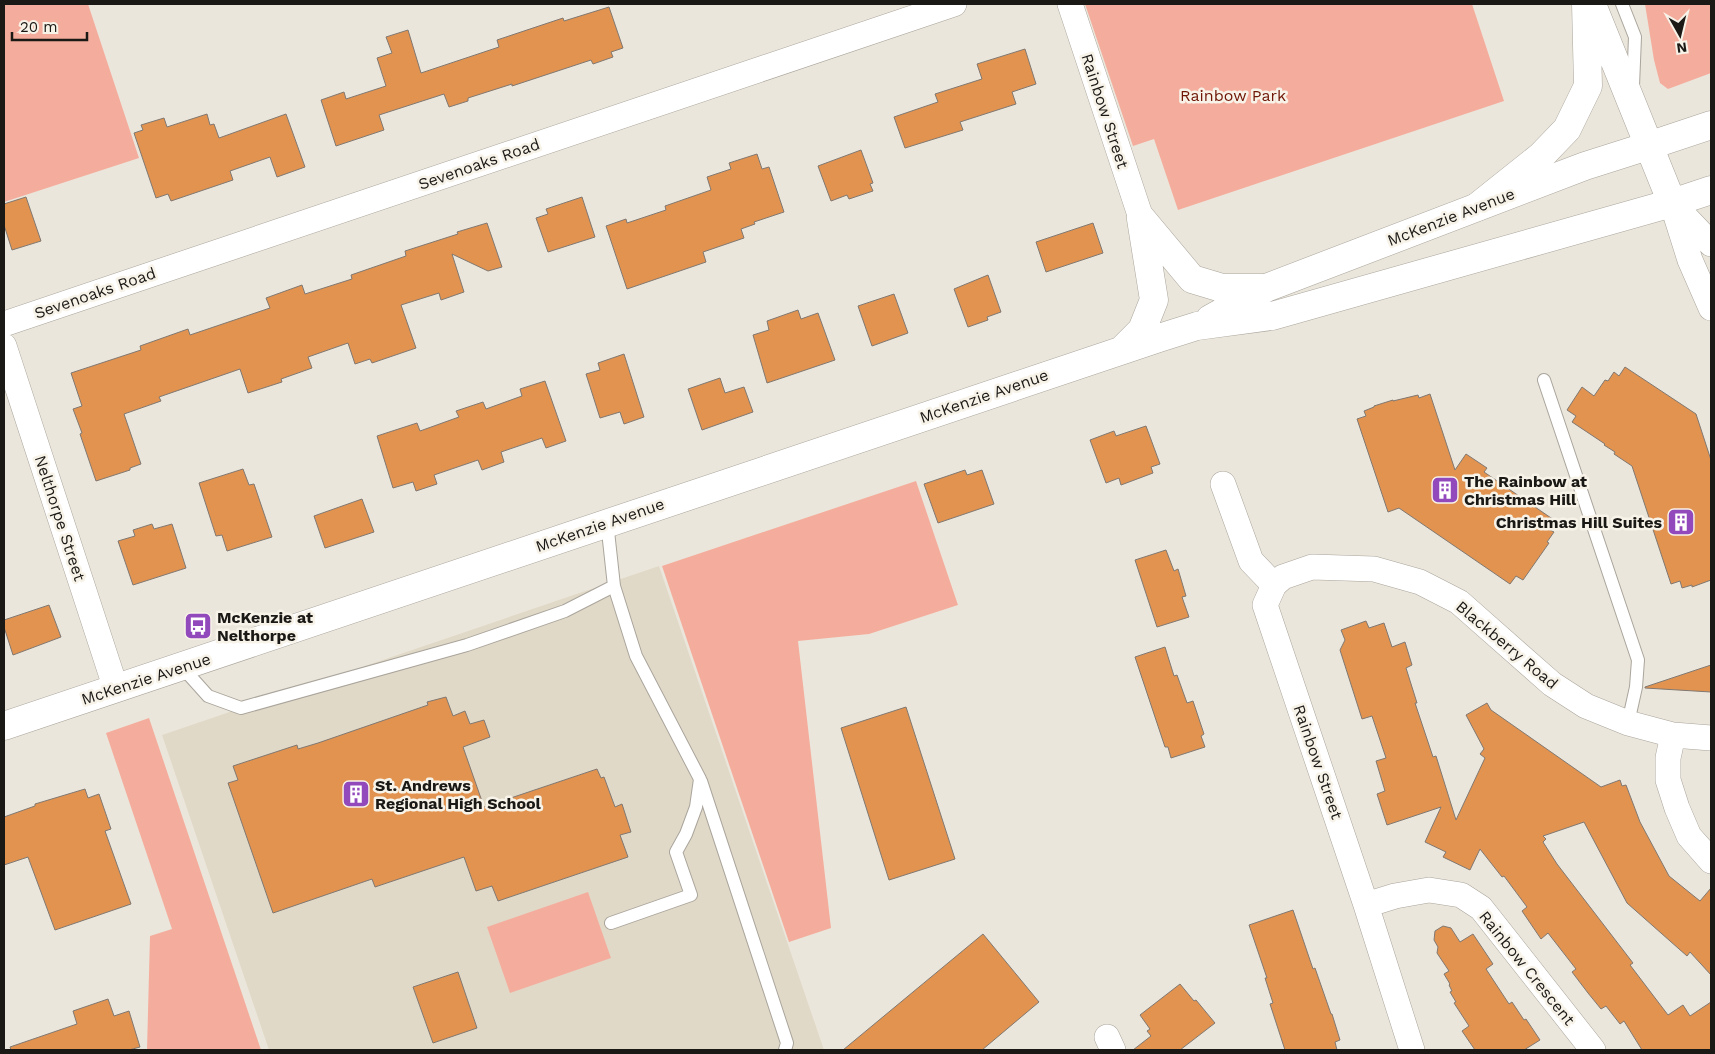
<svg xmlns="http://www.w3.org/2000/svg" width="1715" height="1054" font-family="'Work Sans',sans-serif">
  <rect width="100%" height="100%" fill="#ebe6db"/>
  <path fill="#e1d9c8" d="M 659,566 L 824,1050 L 269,1050 L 162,735 Z"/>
  <path fill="#f4ad9d" d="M 4,4 L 88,4 L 139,158 L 4,202 Z
    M 1085,4 L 1472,4 L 1504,101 L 1178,210 L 1154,139 L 1133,146 Z
    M 1645,4 L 1711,4 L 1711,73 L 1668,89 L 1660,83 L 1654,60 Z
    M 916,481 L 958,605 L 869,634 L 798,641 L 831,928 L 789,942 L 662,566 Z
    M 149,718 L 261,1050 L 147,1050 L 150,936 L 172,929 L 106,733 Z
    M 588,892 L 611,958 L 510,993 L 487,927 Z"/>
  <path fill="#e1934f" stroke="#817871" d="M 609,7 L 623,48 L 611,52 L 613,57 L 593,64 L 591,60 L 512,86 L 512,84 L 468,98 L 468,101 L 449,107 L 444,94 L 379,115 L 384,130 L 336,146 L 321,100 L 344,92 L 346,99 L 386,86 L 377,58 L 392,53 L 386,37 L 408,30 L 421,73 L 499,47 L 497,40 L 563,18 L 564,21 Z
    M 1025,49 L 1036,84 L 1012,92 L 1016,104 L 960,122 L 963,130 L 905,148 L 894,117 L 938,102 L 935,94 L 982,79 L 977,64 Z
    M 207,114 L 210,125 L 214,124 L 219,138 L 286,114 L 305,167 L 277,177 L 270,157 L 230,171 L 233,180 L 171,201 L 168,194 L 156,198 L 134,133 L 143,130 L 141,125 L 164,118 L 167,127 Z
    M 861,150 L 873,183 L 870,184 L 873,191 L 849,199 L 847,195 L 831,201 L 818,166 Z
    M 757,154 L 762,169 L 769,167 L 784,212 L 754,222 L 755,224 L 741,229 L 744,238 L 703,252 L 706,262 L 627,289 L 606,226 L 626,219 L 627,223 L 666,210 L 665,206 L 711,190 L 707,177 L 731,169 L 729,163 Z
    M 26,197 L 41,241 L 12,250 L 4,225 L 4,204 Z
    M 582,197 L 595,237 L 548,252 L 536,218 L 548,214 L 546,209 Z
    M 487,223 L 502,267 L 488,271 L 452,254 L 464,292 L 441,300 L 439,293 L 401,305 L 416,348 L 372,363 L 370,359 L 355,364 L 348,343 L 308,357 L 312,368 L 281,379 L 282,382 L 248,393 L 240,369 L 159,397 L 161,401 L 124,414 L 141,464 L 130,468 L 130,470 L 96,481 L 80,434 L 82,433 L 73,409 L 82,406 L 71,373 L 141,350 L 140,346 L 188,329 L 190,335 L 270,308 L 266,298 L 302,285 L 305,294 L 352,279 L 351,275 L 406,256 L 405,251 L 458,234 L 457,232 Z
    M 1093,223 L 1103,253 L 1046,272 L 1036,242 Z
    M 988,275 L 1001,312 L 987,317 L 988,320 L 968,327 L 954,289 Z
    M 894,294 L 908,333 L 872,346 L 858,306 Z
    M 798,310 L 801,319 L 818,313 L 835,360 L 767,383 L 753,335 L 769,330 L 767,321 Z
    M 624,354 L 644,417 L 624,424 L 620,412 L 600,418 L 586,374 L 600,370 L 598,363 Z
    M 1625,367 L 1696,414 L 1711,460 L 1711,580 L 1692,587 L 1692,585 L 1682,588 L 1680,581 L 1671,584 L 1632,466 L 1614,454 L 1615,452 L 1604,445 L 1605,444 L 1572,422 L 1576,416 L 1567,410 L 1582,387 L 1594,396 L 1605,380 L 1608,381 L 1614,372 L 1619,376 Z
    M 720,378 L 725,393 L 744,387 L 753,412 L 702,430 L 688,389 Z
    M 545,381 L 566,441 L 546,448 L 542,438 L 501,452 L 504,462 L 482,470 L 478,460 L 434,475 L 437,484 L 416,491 L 413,482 L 393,488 L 377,436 L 417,423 L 420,431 L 459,417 L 456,411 L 483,402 L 486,409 L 522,396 L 520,389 Z
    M 1430,394 L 1455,470 L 1466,454 L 1487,468 L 1484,472 L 1554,520 L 1548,529 L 1554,532 L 1547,542 L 1549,543 L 1523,580 L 1516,576 L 1510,584 L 1399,508 L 1388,512 L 1357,419 L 1366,416 L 1364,411 L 1374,407 L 1374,406 L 1393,400 L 1393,401 L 1418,395 L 1419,398 Z
    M 1146,426 L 1160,464 L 1151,467 L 1153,473 L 1121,485 L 1119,478 L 1106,483 L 1090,440 L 1114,431 L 1116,436 Z
    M 243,469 L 249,485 L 254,484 L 272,537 L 227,551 L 222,535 L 216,536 L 199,483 Z
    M 965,470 L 967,475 L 982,470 L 994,504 L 938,523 L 924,484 Z
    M 362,499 L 374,532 L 325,548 L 314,516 Z
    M 152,524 L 154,529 L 172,524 L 186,568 L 133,585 L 118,541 L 135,536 L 133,530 Z
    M 1166,550 L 1174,571 L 1178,569 L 1186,596 L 1182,597 L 1189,617 L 1157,627 L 1135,560 Z
    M 49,605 L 61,637 L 13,655 L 4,627 L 4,620 Z
    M 1366,621 L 1369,628 L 1384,623 L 1392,647 L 1405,642 L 1412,665 L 1406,668 L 1417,703 L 1415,703 L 1433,757 L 1436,756 L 1456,820 L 1485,758 L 1480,754 L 1484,749 L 1466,715 L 1487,703 L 1491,710 L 1601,787 L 1620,780 L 1622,786 L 1626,785 L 1640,822 L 1669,876 L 1700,901 L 1711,888 L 1711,975 L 1690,952 L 1687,956 L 1627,903 L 1584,822 L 1543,836 L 1546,839 L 1543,842 L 1557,864 L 1633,963 L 1630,965 L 1668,1015 L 1683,1005 L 1690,1016 L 1711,1002 L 1711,1050 L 1642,1050 L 1624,1021 L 1620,1024 L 1606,1006 L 1601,1009 L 1588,993 L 1572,972 L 1576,969 L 1548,933 L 1541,939 L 1522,911 L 1527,907 L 1504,876 L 1502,877 L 1480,849 L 1470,870 L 1443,857 L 1446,852 L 1425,842 L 1441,807 L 1387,825 L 1377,794 L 1385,791 L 1376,761 L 1386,758 L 1372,716 L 1362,719 L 1340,650 L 1345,640 L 1341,630 Z
    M 1165,647 L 1174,676 L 1177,675 L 1187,703 L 1193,701 L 1204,734 L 1201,736 L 1205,747 L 1171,758 L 1168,747 L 1165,747 L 1135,657 Z
    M 1711,665 L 1711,692 L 1645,688 L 1645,687 Z
    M 446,697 L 453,716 L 465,711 L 470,724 L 484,720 L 490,737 L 463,747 L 484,807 L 597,769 L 601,778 L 604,777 L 615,807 L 622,804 L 631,832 L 620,835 L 628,857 L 498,901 L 492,886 L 476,891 L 464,857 L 375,887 L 372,879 L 273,913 L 228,783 L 238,780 L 233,766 L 297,745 L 298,749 L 318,743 L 428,705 L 427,702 Z
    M 906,707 L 955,859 L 889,880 L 841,728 Z
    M 85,789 L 88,798 L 99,794 L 111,829 L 105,831 L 131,904 L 55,930 L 28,857 L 4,865 L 4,817 L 35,806 L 35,804 Z
    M 1293,910 L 1313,969 L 1315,968 L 1331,1014 L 1332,1014 L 1340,1040 L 1335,1042 L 1337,1050 L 1285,1050 L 1270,1004 L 1273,1003 L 1265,978 L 1267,978 L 1249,925 Z
    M 1443,926 L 1451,928 L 1460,942 L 1473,934 L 1493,964 L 1486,969 L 1509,1004 L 1512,1002 L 1524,1020 L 1526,1019 L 1540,1040 L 1524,1050 L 1475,1050 L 1462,1031 L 1469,1026 L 1454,1003 L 1456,1002 L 1450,992 L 1452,991 L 1449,985 L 1450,984 L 1444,974 L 1449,971 L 1437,953 L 1438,947 L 1434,940 L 1435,931 Z
    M 983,934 L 1039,1002 L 982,1050 L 843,1050 Z
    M 458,972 L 477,1028 L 433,1043 L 413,987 Z
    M 1180,984 L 1194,1001 L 1196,1000 L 1215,1023 L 1180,1050 L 1133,1050 L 1151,1036 L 1147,1031 L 1150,1029 L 1140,1015 Z
    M 108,999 L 114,1016 L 129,1011 L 140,1047 L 129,1050 L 11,1050 L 10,1047 L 77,1024 L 73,1011 Z"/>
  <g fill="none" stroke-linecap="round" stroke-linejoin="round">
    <g stroke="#aaa59c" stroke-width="14">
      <path id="lane" d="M 1622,4 L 1635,37 L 1633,86
        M 1544,380 L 1638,660 L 1636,687 L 1628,723
        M 607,522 L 614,586 L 636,656 L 700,779 L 696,807 L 686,834 L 676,852 L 691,895 L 611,923
        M 182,667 L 208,696 L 241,708 L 467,645 L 565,611 L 614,586
        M 701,781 L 787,1043 L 785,1050"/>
    </g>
    <g stroke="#aaa59c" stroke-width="26">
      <path id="street" d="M 1070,4 L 1141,218
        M 1672,203 L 1690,260 L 1711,308
        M 1675,206 L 1711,244
        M 4,324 L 954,4
        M 4,346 L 116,689
        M 1223,484 L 1251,561 L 1274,585
        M 1673,735 L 1668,758 L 1668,780 L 1677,808 L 1689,836 L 1711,861
        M 1366,905 L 1395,896 L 1429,890 L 1461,895 L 1481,908 L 1593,1050
        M 1107,1037 L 1113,1050
        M 1412,1050 L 1366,905 L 1265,605 L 1274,585 L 1283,577 L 1312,567 L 1374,569 L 1420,582 L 1459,602 L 1552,684 L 1586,706 L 1628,723 L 1673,735 L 1711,738"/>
    </g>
    <g stroke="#aaa59c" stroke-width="29">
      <path id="secondary" d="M 1141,218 L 1192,279 L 1222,288 L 1262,288
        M 1210,319 L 1266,288 L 1585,166 L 1648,146
        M 1123,349 L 1142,330 L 1154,300 L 1141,219
        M 4,726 L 1159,338 L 1197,326 L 1272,316 L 1672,203"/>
    </g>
    <g stroke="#aaa59c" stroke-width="29">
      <path id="primary" d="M 1648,146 L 1711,125
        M 1672,203 L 1711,190"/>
    </g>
    <g stroke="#aaa59c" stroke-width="29">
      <path id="highway" d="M 1593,7 L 1672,203
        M 1477,207 L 1541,156 L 1567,129 L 1588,86 L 1586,4"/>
    </g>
    <use href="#lane" stroke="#fff" stroke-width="12"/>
    <use href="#street" stroke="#fff" stroke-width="25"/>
    <use href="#secondary" stroke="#fff" stroke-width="28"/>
    <use href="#primary" stroke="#fff" stroke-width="28"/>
    <use href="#highway" stroke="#fff" stroke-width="28"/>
  </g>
  <defs>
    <g id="building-square" transform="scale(1.4375)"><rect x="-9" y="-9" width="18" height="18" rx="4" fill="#9249bb" stroke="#f8f3e9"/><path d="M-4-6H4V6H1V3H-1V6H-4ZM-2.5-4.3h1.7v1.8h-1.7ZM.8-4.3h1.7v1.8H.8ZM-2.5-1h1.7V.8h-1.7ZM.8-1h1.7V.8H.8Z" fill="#fff"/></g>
    <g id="bus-square" transform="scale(1.4375)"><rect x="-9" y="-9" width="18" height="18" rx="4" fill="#9249bb" stroke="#f8f3e9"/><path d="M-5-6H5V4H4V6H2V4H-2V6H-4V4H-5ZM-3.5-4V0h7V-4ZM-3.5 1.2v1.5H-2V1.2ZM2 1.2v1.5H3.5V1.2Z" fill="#fff"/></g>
  </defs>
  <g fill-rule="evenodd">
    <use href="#building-square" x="1445" y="490"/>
    <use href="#building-square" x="1681" y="522"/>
    <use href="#bus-square" x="198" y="626"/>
    <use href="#building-square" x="356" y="794"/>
  </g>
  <g text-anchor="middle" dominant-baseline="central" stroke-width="5" stroke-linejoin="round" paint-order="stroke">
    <g font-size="16" fill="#6f1606" stroke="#f8f3e9">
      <text x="1233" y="95">Rainbow Park</text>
    </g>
    <g font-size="16" fill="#1b1916" stroke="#f8f3e9">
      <text transform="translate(1105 111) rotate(72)">Rainbow Street</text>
      <text transform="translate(479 164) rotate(-19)">Sevenoaks Road</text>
      <text transform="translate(1451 217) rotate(-21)">McKenzie Avenue</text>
      <text transform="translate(95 293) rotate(-19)">Sevenoaks Road</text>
      <text transform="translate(984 396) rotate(-19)">McKenzie Avenue</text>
      <text transform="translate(60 518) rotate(72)">Nelthorpe Street</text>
      <text transform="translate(600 525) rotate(-19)">McKenzie Avenue</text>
      <text transform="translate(1507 645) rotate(40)">Blackberry Road</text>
      <text transform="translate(146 679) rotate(-18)">McKenzie Avenue</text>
      <text transform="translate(1318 762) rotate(71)">Rainbow Street</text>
      <text transform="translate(1527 968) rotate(51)">Rainbow Crescent</text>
    </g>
    <g font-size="16" font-weight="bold" fill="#1b1916" stroke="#f8f3e9" text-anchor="start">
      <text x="1464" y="481">The Rainbow at<tspan x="1464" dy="18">Christmas Hill</tspan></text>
      <text x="1662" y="522" text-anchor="end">Christmas Hill Suites</text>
      <text x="217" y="617">McKenzie at<tspan x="217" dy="18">Nelthorpe</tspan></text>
      <text x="375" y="785">St. Andrews<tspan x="375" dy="18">Regional High School</tspan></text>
    </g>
  </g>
  <rect width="1715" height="1054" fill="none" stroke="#1b1916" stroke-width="10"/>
  <g transform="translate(1680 35) rotate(172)" stroke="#f8f3e9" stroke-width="4" paint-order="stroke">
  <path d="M0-4L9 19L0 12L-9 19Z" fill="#1b1916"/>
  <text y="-8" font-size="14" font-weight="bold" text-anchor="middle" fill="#1b1916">N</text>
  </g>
  <path d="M12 32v8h75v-8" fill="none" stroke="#1b1916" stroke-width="2.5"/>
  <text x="20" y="32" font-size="15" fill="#1b1916" stroke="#f8f3e9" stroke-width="4" paint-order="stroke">20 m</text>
</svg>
